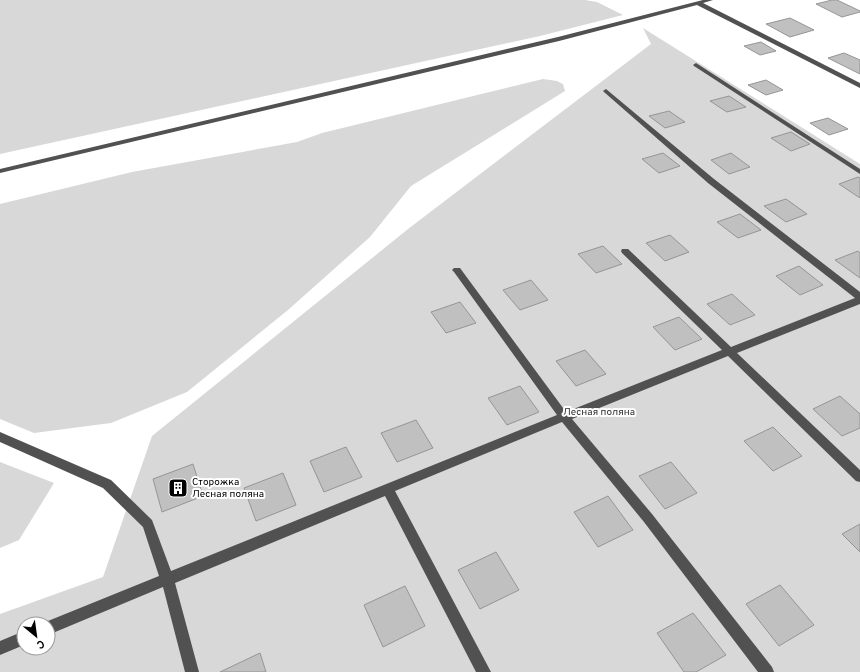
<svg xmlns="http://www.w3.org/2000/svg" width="860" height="672" font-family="Overpass,sans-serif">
  <rect width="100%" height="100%" fill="#fff"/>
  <path fill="#d8d8d8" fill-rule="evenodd" d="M 0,0 L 585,0 L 597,2 L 623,15 L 540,36 L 0,154 Z
    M 643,28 L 860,164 L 860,672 L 0,672 L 0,614 L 103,577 L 152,436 L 408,229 L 651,44 ZM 24,624 L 48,624 L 48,648 L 24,648 Z
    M 543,79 L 557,81 L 563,84 L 565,91 L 411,186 L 370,237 L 288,310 L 187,392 L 111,423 L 34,433 L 0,419 L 0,204 L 132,172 L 297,142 L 322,133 Z
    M 0,462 L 54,483 L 19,540 L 0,548 Z"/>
  <path fill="#c0c0c0" stroke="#959595" d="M 832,0 L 837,0 L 860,11 L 860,12 L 842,17 L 816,4 Z
    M 790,18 L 814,30 L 790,37 L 766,24 Z
    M 761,42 L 776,51 L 760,55 L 744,46 Z
    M 844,53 L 860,60 L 860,74 L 828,58 Z
    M 766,80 L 783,90 L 766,95 L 748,85 Z
    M 729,96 L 746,107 L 727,112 L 710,101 Z
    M 669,111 L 685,122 L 665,128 L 649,116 Z
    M 828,118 L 848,129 L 829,135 L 810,123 Z
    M 791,132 L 810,144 L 791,151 L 771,138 Z
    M 663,153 L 680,166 L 659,173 L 642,159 Z
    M 731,153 L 750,167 L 729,174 L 711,160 Z
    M 858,177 L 860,178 L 860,198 L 839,184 Z
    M 786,199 L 807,214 L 786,222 L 764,206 Z
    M 740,214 L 761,230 L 738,238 L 717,222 Z
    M 670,235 L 689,252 L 665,261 L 646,243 Z
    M 603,246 L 622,264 L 596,273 L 578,254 Z
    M 858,251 L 860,253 L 860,278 L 835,260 Z
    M 799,266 L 823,285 L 800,295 L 776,276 Z
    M 531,280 L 548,300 L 520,310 L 503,290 Z
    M 732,294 L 755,315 L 730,325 L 707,304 Z
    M 460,302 L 476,323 L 446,333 L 431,312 Z
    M 679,317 L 702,339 L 675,350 L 653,327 Z
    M 585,350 L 606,374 L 576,386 L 556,361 Z
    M 520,386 L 539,412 L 507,425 L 488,398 Z
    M 840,396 L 860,414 L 860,428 L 842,436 L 813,409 Z
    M 416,420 L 433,448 L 397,462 L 381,433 Z
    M 773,427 L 802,456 L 773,471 L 744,441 Z
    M 346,447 L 362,477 L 324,492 L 310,461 Z
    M 671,462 L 697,493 L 665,509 L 639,476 Z
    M 193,464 L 203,496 L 162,512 L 153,479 Z
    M 283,473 L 296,505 L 256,521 L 244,488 Z
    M 608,496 L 633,530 L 598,547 L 574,512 Z
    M 860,524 L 860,552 L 842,534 Z
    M 496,552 L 519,590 L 480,609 L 458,570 Z
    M 780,585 L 814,625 L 779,646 L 746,604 Z
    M 405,586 L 425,626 L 383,647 L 364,605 Z
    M 693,613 L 726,655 L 696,672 L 684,672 L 657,633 Z
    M 260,653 L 266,672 L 220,672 Z"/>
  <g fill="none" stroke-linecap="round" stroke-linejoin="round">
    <path fill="#515151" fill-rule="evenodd" d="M 703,0 L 713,0 L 703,3 L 860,83 L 860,88 L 697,5 L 559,41 L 0,173 L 0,169 L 558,37 Z
      M 696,63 L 860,169 L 860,174 L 694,66 L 693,65 Z
      M 606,89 L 714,179 L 860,292 L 860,304 L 737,353 L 860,470 L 860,482 L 856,481 L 728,356 L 572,419 L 652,514 L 772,667 L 774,672 L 758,672 L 644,522 L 562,422 L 395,491 L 491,672 L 476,672 L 385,496 L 175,583 L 199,672 L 185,672 L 163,587 L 48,635 L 48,624 L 43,623 L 159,576 L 143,527 L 103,488 L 0,442 L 0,432 L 111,480 L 152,520 L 171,571 L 557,415 L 454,272 L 452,270 L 454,268 L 460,268 L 566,412 L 722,350 L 622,253 L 621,251 L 622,249 L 628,249 L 731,347 L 855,298 L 708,183 L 604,92 L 603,91 Z
      M 24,631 L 24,645 L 0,655 L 0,641 Z"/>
  </g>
  <defs>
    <g id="building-square" transform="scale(1)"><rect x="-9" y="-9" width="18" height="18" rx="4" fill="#000" stroke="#fff"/><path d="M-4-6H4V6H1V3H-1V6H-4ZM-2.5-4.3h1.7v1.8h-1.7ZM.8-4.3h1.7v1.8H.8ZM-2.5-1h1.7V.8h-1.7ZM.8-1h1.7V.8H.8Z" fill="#fff"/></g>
  </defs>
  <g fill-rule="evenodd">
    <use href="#building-square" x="178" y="488"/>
  </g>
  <g text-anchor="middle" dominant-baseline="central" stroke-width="4" stroke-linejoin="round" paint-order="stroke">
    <g font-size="10" fill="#2f2f2f" stroke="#fff">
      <text x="599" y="412">Лесная поляна</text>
    </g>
    <g font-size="10" fill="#000" stroke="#fff" text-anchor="start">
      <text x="192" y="482">Сторожка<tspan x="192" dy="12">Лесная поляна</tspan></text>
    </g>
  </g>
  <g transform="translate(36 636) rotate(151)"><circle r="19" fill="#ffffff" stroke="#999999"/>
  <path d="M0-3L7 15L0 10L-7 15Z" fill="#000000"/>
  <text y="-6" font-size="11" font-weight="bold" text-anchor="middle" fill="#000000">С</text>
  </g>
</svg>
